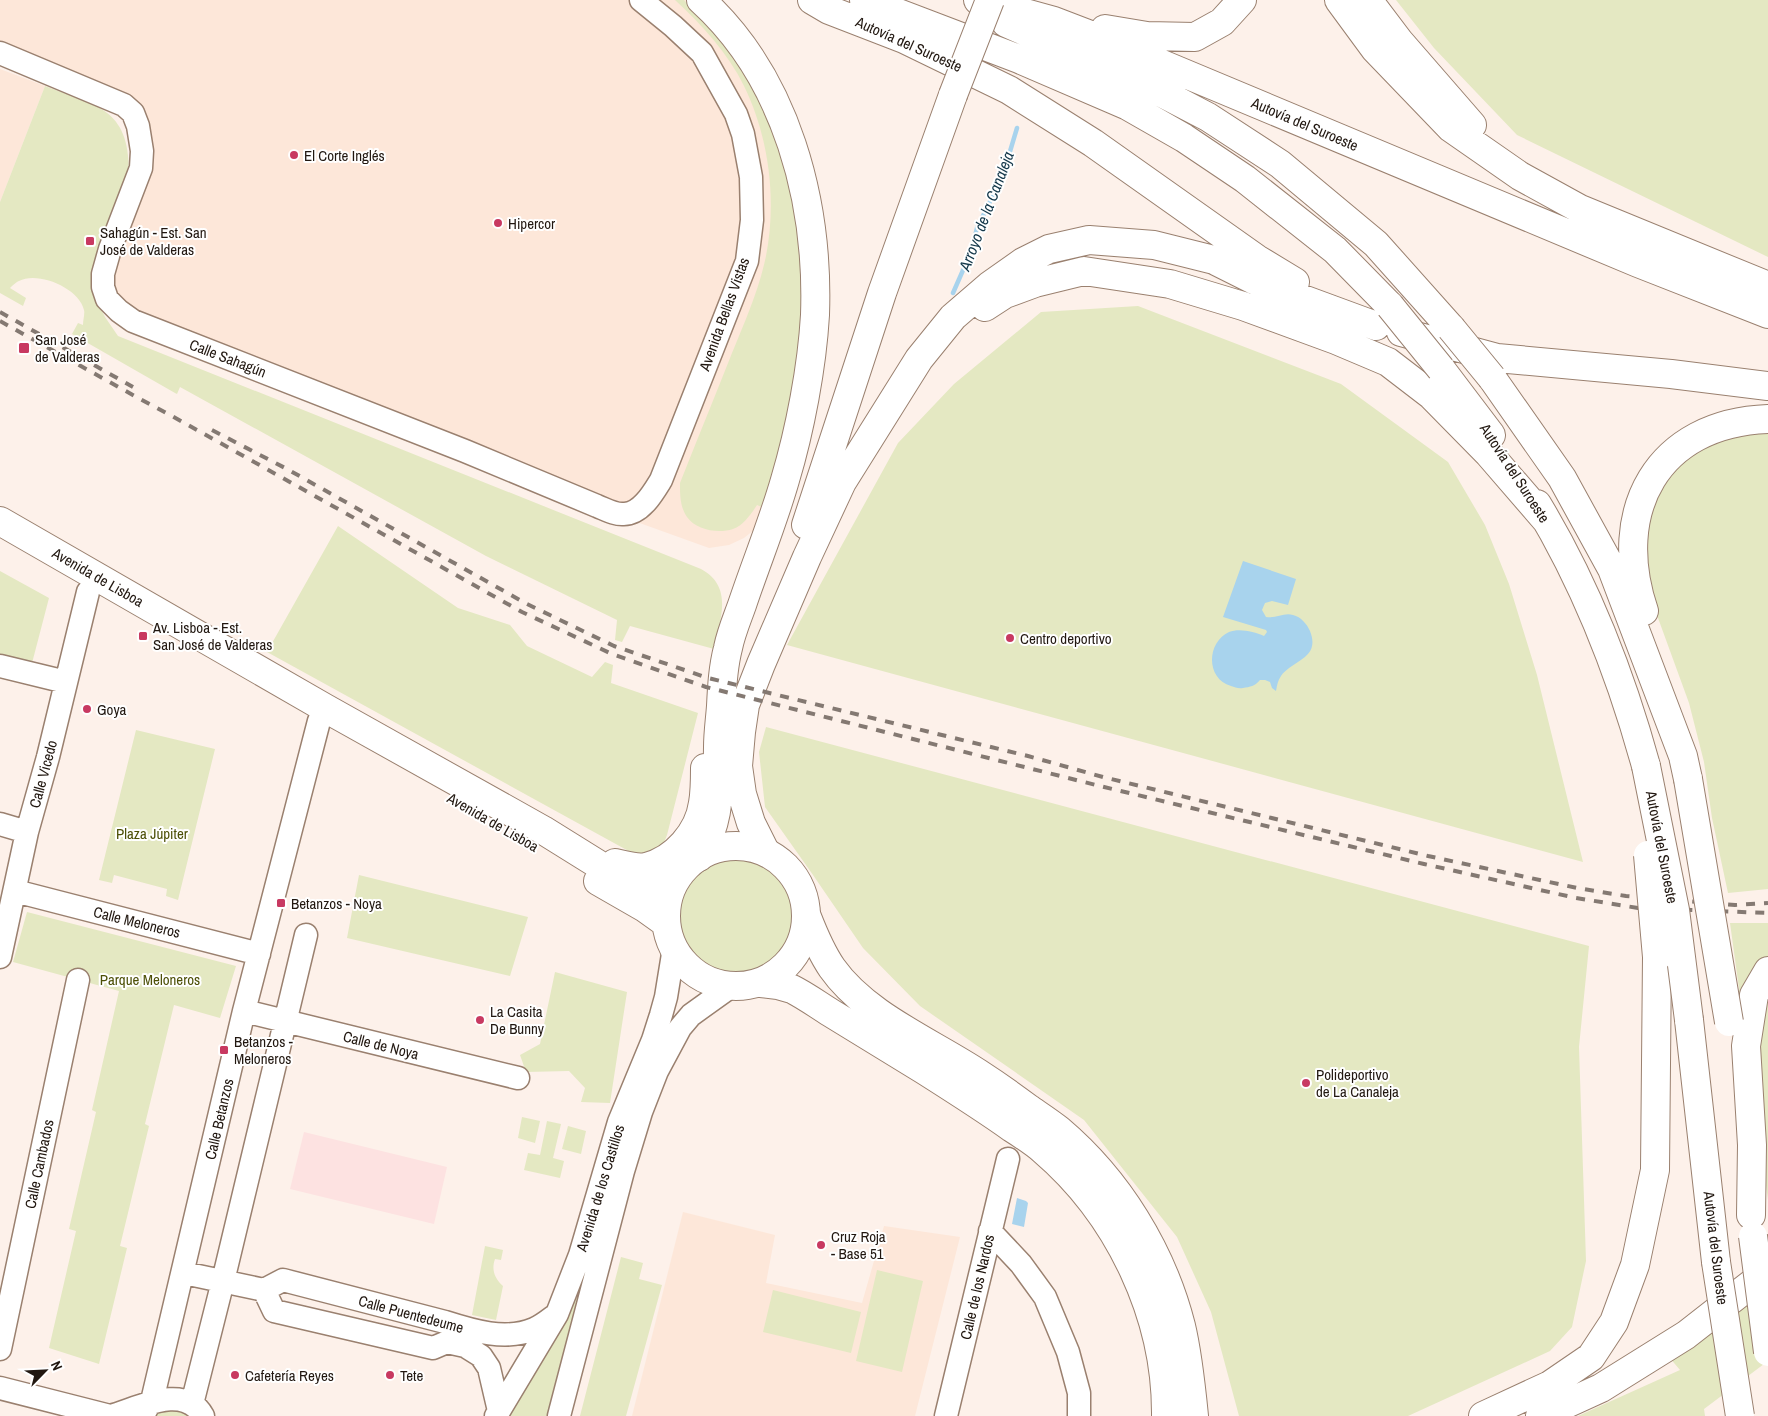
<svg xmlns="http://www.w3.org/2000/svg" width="1768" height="1416" font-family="'Archivo Narrow',sans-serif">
  <rect width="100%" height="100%" fill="#fdf1ea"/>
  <path fill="#fde7d9" d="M 0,0 L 701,0 L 785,124 L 764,522 L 744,538 L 729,545 L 709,548 L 634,521 L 107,299 L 141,168 L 133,113 L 0,53 Z
    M 0,69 L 45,86 L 0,202 Z
    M 683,1212 L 775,1235 L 766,1283 L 862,1303 L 884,1226 L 960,1237 L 915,1416 L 632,1416 Z"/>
  <path fill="#fde2e1" d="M 304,1132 L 447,1167 L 434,1224 L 290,1189 Z"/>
  <path fill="#e4e8c2" d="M 675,0 L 684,0 C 702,19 721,38 736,60 C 798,148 814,279 796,383 C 789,425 776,467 766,509 L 757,505 C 751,514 744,525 733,529 C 718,534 696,530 687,517 C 680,507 680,495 680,483 C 697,440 715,396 732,353 C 745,321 759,290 766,256 C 777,200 769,137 744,86 C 728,53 702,25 675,0 Z
    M 1396,0 L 1768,0 L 1768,257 L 1517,135 L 1434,48 Z
    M 45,86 C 97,106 130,108 129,174 L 96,299 L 105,317 L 118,336 L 701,569 C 734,587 720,619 714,649 L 630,626 L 622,642 L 615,640 L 617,620 L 486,556 L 180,387 L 177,394 L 175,393 L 72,334 L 78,323 L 83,325 C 83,320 85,314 84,310 C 79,288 38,271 19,281 C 16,282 12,286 10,288 L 26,298 L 23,306 L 0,293 L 0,202 Z
    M 1138,306 L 1341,384 L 1448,462 L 1485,525 L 1509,584 L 1537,675 L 1583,862 L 787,645 L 898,443 L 954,384 L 1041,312 Z
    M 1768,430 L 1768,889 L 1728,893 L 1712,818 L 1704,762 L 1689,703 L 1654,607 L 1642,557 L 1654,494 L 1680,462 L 1708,443 L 1730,434 Z
    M 338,526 L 458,608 L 510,625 L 527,646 L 592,677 L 605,662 L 613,665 L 611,683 L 698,713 L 667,835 C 662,851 650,856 634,854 L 267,652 Z
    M 0,571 L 49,598 L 31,667 L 0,659 Z
    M 766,727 L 1589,946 L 1579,1047 L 1586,1261 L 1572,1327 L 1550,1351 L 1408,1416 L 1239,1416 L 1211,1312 L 1177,1237 L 1084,1120 L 920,1006 L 863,948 L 813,875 L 765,807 L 759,752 Z
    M 136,730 L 215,749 L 178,900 L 166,896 L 167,889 L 114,875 L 112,883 L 99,880 Z
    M680 916a56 56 0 1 1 112 0a56 56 0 1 1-112 0Z
    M 359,875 L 528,917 L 510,976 L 347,938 Z
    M 27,912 L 236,966 L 220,1018 L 174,1005 L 145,1124 L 149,1126 L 120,1246 L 127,1248 L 99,1364 L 49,1348 L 76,1231 L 69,1229 L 96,1112 L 92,1110 L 119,991 L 13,962 Z
    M 1730,923 L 1768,923 L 1768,1200 Z
    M 555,972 L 627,992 L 610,1103 L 581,1102 L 585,1088 L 569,1071 L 526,1072 L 520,1055 L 540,1044 Z
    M 522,1117 L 540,1121 L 535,1143 L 518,1138 Z
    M 547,1121 L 561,1124 L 553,1158 L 564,1161 L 560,1178 L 524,1170 L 528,1153 L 540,1155 Z
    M 568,1126 L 586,1131 L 581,1154 L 562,1149 Z
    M 485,1246 L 503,1250 L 501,1260 L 495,1259 C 491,1270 495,1279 503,1286 L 496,1320 L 472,1315 Z
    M 593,1250 L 550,1416 L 505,1416 Z
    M 621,1257 L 643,1263 L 639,1279 L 662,1285 L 626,1416 L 580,1416 Z
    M 877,1270 L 923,1281 L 902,1372 L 856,1361 Z
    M 1768,1278 L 1768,1361 L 1704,1409 L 1705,1416 L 1578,1416 L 1680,1370 L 1669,1357 Z
    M 773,1290 L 861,1312 L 851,1353 L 763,1332 Z
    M 168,1406 L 193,1416 L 146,1416 Z"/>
  <path fill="#a8d3ed" d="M 1243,561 L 1296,579 L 1288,605 L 1272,601 L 1265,603 L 1262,610 L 1266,617 C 1276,619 1284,612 1293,615 C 1301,617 1307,624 1310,631 C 1321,659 1292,660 1281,676 C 1278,680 1277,685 1276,691 L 1272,688 L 1270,682 L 1265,680 L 1260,680 C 1255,686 1250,687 1243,688 C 1238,689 1235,687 1231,686 C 1206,679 1206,643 1229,632 C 1240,628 1254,632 1264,636 L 1267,632 L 1266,630 L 1223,617 Z
    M 1017,1198 L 1026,1201 L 1028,1203 L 1024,1227 L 1012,1224 Z"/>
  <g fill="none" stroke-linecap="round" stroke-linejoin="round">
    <path stroke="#a8d3ed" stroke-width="4.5" d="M 953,293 L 971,252 L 977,228 L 1003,175 L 1017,128"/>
    <g stroke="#9a806f" stroke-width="25">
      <path id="minor" d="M 0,53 L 124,105 L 133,113 L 138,126 L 142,151 L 141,168 L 110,249 L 103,274 L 103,287 L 107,299 L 119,311 L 133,321 L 465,451 L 597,506 C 605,509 615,515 624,514 C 641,514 653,493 661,480 L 747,261 L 752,220 L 751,177 L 743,134 L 736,114 L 702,53 L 673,26 L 641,0
        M 0,666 L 66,682
        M 0,824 L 27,832
        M 15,891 L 259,954
        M 0,957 L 27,832 L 48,757 L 88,592
        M 244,1011 L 518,1078
        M 990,1231 L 1021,1264 L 1045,1297 L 1068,1352 L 1079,1393 L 1079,1416
        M 184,1273 L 264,1290
        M 0,1349 L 78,980
        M 0,1388 L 110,1416
        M 192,1404 L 223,1281 L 306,935
        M 499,1411 L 489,1368 L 481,1356 L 465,1346 L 447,1342 L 433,1348 L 274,1311 L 264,1290 L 283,1280 L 445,1322 C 473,1331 506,1341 534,1329 C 542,1326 550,1319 557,1314
        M 110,1416 C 137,1409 184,1382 203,1416
        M 143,1416 L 147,1408 L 152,1401 L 244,1011 L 319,721 L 325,708
        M 496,1416 L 557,1314 L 580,1255 L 619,1122 L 653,1040 L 661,1015 L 666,997 L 674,948
        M 559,1416 L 623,1171 L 641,1112 L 657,1071 L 680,1028 L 691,1015 L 730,987
        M 946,1416 L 1008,1159"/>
    </g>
    <g stroke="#9a806f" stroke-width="30">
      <path id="major" d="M 0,521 L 325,708 L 543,830 L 604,868 L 629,879 L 644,883 L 657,884 L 674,880
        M666 916a70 70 0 1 1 140 0a70 70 0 1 1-140 0Z
        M 615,863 C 625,865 636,869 646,867 C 675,860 699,832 703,803 C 705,792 705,779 705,768
        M 598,881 L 645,908 L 666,923"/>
    </g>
    <g stroke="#9a806f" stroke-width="30">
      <path id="highway" d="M 812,0 L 829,10 L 904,39 L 1009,90 L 1093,143 L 1257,259 L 1295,282
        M 864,0 L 1019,59 L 1128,106 L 1184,138 L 1245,179 L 1335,250 L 1390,306
        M 978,0 L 1054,21 L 1114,44 L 1638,263 L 1768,314
        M 1339,0 L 1375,49 L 1451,128 L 1520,176 L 1580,209 L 1768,286
        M 1368,0 L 1399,41 L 1472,125
        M 1006,23 L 1139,81 L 1208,117 L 1280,164 L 1376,244 L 1451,328
        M 1105,29 L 1147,36 L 1195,37 L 1222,22 L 1242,0
        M 985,307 L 1005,294 L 1035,283 L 1084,271 L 1170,284 L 1243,306 L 1336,340 L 1388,362 L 1431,395 L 1489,454 L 1546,520
        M 1401,332 L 1497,358 L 1671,374 L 1768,386
        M 1441,369 L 1491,435
        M 1492,378 L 1562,478 L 1612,569 L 1683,756 L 1688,779
        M 1537,504 C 1586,585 1621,675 1646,766
        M 806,525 L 882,293 L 953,95
        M 1644,611 C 1610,511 1657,423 1768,419
        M 765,851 L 751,823 L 742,794 L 738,766 L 741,732 L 745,705 L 761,664 L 807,557 L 842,482 L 919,359 L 953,317 L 989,286 L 1023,262 L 1049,249 L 1089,240 L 1154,245 L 1214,260 L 1262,284 L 1376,326
        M 699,857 C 723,815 717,792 718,747 C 718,733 720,720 721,706 C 722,686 723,667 728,648 C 731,633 737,619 742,605 C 756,563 773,522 785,480 C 800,430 812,367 815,315 C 819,202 787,78 701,0
        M 807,917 C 814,935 821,952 832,968 C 865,1015 931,1042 978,1073 C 995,1084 1012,1096 1028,1108 C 1038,1115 1049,1122 1059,1130 C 1118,1180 1162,1251 1181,1326 C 1188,1355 1191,1386 1194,1416
        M 761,983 L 778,985 L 792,989 C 806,996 818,1005 831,1013 C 862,1032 893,1051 924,1070 C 954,1089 984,1108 1012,1128 C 1023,1135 1034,1142 1043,1150 C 1119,1215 1167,1316 1166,1416
        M 1689,1020 L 1716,1262
        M 1751,1215 L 1752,1145 L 1746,1046 L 1754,995 L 1768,971
        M 1483,1416 L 1550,1385 L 1591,1357 L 1614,1322 L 1635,1265 L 1655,1170 L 1657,957
        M 1540,1416 L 1601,1388 L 1686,1335 L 1768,1271"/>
    </g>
    <use href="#minor" stroke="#fff" stroke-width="22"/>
    <use href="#major" stroke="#fff" stroke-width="28"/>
    <use href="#highway" stroke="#fff" stroke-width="28"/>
    <path stroke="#847972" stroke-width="4" stroke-dasharray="9 9" stroke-linecap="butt" d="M 0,312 L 133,387
      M 0,321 L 140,399 L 172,416 L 522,612 L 612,654 L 706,687 L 1100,786 L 1424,864 L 1576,898 L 1638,908 L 1768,913
      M 212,430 L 287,469 L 527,604 L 614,646 L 708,678 L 1028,756 L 1103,777 L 1428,856 L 1577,888 L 1626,896 L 1735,905 L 1768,903"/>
    <g stroke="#9a806f" stroke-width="30" stroke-linecap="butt">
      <path id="highway-bridge" d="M 953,95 L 990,0
        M 1390,306 L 1441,369
        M 1451,328 L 1492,378
        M 1646,766 L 1675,910 L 1689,1020
        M 1688,779 L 1729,1022
        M 1648,855 L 1657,957
        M 1753,1236 L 1768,1352
        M 1716,1262 L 1740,1416"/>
    </g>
    <use href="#highway-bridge" stroke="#fff" stroke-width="28"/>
  </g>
  <g fill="#c83961" stroke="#fff" stroke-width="2">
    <circle cx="294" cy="155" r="5"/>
    <circle cx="498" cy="223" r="5"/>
    <rect x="85" y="236" width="10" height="10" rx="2.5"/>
    <rect x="18" y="342" width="12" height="12" rx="2.5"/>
    <rect x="138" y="631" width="10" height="10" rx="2.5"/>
    <circle cx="1010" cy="638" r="5"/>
    <circle cx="87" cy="709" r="5"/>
    <rect x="276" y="898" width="10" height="10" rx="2.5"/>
    <circle cx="480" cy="1020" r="5"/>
    <rect x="219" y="1045" width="10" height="10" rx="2.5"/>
    <circle cx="1306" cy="1083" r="5"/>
    <circle cx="821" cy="1245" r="5"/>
    <circle cx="235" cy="1375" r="5"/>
    <circle cx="390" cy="1375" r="5"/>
  </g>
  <g text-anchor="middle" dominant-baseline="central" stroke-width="4" stroke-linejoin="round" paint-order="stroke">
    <g font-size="15" fill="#211710" stroke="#fff">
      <text transform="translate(909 44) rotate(24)">Autovía del Suroeste</text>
      <text transform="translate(1305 124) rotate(23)">Autovía del Suroeste</text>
      <text transform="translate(724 314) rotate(-70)">Avenida Bellas Vistas</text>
      <text transform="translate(228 358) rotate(21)">Calle Sahagún</text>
      <text transform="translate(1515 473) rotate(57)">Autovía del Suroeste</text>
      <text transform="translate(98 577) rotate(30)">Avenida de Lisboa</text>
      <text transform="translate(43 774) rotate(-75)">Calle Vicedo</text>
      <text transform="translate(493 822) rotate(30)">Avenida de Lisboa</text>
      <text transform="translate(1662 847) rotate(79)">Autovía del Suroeste</text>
      <text transform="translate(137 922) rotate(14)">Calle Meloneros</text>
      <text transform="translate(381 1045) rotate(14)">Calle de Noya</text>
      <text transform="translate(219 1119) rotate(-77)">Calle Betanzos</text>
      <text transform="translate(39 1164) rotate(-78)">Calle Cambados</text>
      <text transform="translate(600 1188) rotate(-73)">Avenida de los Castillos</text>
      <text transform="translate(1716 1248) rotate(83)">Autovía del Suroeste</text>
      <text transform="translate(977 1287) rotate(-77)">Calle de los Nardos</text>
      <text transform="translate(411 1314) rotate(15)">Calle Puentedeume</text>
    </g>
    <g font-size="15" fill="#211710" stroke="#fff" text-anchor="start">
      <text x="304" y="155">El Corte Inglés</text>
      <text x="508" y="223">Hipercor</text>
      <text x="100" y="232">Sahagún - Est. San<tspan x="100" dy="17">José de Valderas</tspan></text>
      <text x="35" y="339">San José<tspan x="35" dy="17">de Valderas</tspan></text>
      <text x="153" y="627">Av. Lisboa - Est.<tspan x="153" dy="17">San José de Valderas</tspan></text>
      <text x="1020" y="638">Centro deportivo</text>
      <text x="97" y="709">Goya</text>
      <text x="291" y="903">Betanzos - Noya</text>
      <text x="490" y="1011">La Casita<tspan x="490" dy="17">De Bunny</tspan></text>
      <text x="234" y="1041">Betanzos -<tspan x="234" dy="17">Meloneros</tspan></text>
      <text x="1316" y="1074">Polideportivo<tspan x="1316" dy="17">de La Canaleja</tspan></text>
      <text x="831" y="1236">Cruz Roja<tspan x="831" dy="17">- Base 51</tspan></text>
      <text x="245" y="1375">Cafetería Reyes</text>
      <text x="400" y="1375">Tete</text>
    </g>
    <g font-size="15" fill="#4d5007" stroke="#fff">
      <text x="152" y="833">Plaza Júpiter</text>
      <text x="150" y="979">Parque Meloneros</text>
    </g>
    <g font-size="16" font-style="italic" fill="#133749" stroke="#fff">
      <text transform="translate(986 211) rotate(-69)">Arroyo de la Canaleja</text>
    </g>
  </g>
  <g transform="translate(45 1371) rotate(66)" stroke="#ffffff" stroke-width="4" paint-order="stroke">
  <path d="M0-4L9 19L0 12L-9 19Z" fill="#211710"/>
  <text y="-8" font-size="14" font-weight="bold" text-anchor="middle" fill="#211710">N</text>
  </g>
</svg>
